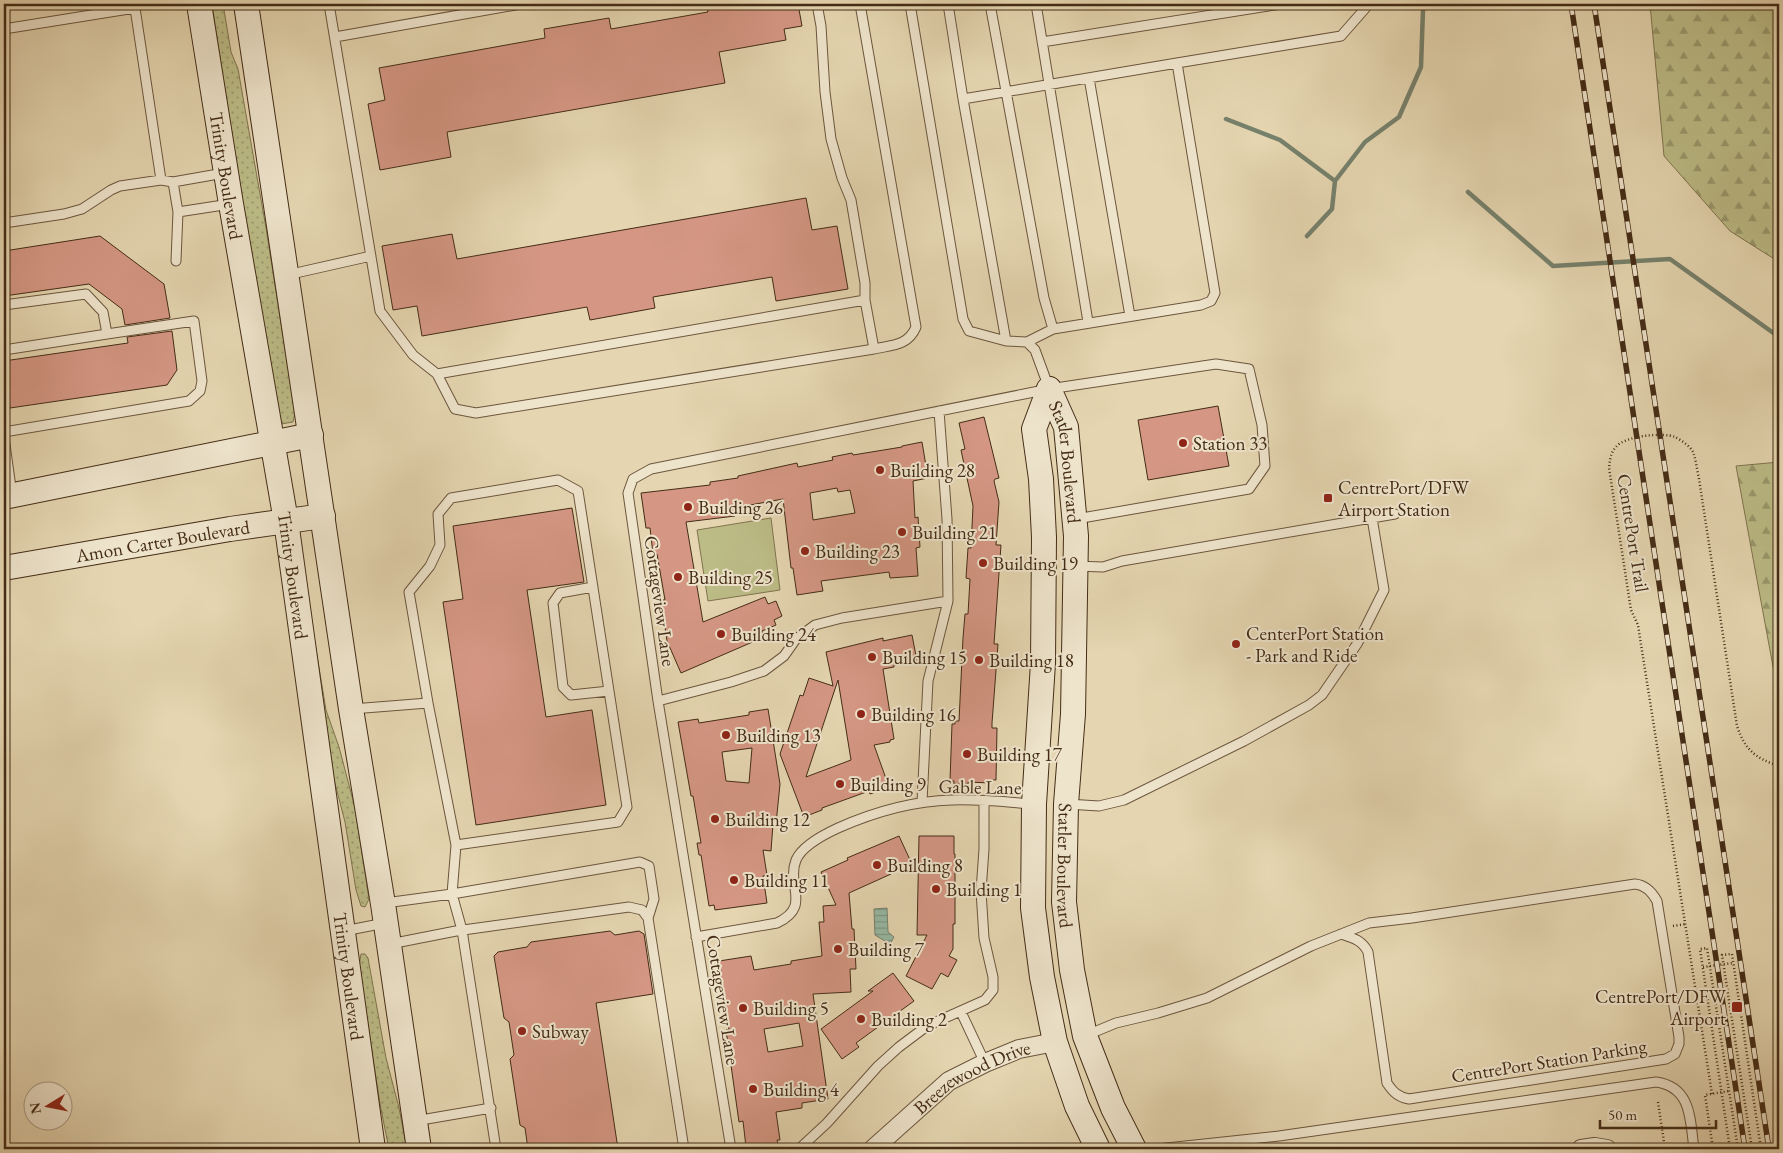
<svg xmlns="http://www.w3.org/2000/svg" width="1783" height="1153" font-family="'EB Garamond',serif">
  <defs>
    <pattern id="grass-dots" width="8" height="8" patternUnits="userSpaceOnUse" patternTransform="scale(1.25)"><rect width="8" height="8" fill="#bcbc87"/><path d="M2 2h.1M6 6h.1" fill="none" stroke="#9a996d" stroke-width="1.8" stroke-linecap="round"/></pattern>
    <pattern id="forest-firs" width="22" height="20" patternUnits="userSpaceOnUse" patternTransform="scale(1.25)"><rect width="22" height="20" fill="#bcbc87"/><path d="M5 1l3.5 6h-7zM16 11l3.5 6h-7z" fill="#9a996d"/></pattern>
    <pattern id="water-rules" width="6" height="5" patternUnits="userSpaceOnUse" patternTransform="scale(1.25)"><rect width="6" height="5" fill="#97baa6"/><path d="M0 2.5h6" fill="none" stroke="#7d9786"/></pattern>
  </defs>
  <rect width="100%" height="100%" fill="#e5d6b1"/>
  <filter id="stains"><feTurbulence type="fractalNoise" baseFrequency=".004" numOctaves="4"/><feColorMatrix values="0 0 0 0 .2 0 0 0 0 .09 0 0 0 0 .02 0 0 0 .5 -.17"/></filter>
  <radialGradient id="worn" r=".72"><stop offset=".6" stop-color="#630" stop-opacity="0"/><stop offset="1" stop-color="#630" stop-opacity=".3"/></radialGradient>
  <path fill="url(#grass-dots)" stroke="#80744e" d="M 212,4 L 223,4 L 231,52 L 238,69 L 266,228 L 295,413 L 293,422 L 275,425 Z
    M 299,546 L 326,710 L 339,747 L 355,808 L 369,899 L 365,907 L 361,906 L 356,890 L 345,822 L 324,741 Z
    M 361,954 L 365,954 L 368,958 L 386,1058 L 399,1108 L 407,1149 L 389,1149 L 380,1104 L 359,966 Z"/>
  <path fill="url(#forest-firs)" stroke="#80744e" d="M 1650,4 L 1779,4 L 1779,262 L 1730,231 L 1664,156 Z
    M 1779,462 L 1779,699 L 1736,466 Z"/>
  <path fill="#bcbc87" stroke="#80744e" d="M 771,518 L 780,590 L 708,601 L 697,530 Z"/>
  <path fill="url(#water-rules)" stroke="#76816c" d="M 887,908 L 888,932 L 894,937 L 890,944 L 875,935 L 874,909 Z"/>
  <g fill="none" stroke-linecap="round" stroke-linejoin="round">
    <path stroke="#76816c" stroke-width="4.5" d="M 1226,119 L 1280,140 L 1335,181
      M 1468,192 L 1553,266 L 1670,259 L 1779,337
      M 1307,236 L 1332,209 L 1335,181 L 1365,142 L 1399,117 L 1421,67 L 1423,10"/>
  </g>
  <path fill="#d59784" stroke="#442c16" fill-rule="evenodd" d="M 706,4 L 798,4 L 802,26 L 784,29 L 786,40 L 719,52 L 725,83 L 447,132 L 451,157 L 380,170 L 368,104 L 385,100 L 379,68 L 545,38 L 544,29 L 609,18 L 611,29 L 708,12 Z
    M 806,198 L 812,230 L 837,226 L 848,289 L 776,301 L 772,277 L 653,297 L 655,308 L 590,320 L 587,307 L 422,336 L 417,306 L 393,310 L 382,246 L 452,234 L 457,259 Z
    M 100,236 L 164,284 L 170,318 L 125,325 L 122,309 L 89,284 L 4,296 L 4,251 Z
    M 172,331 L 177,370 L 167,385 L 10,408 L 4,361 L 128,343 L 127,337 Z
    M 1218,406 L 1229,466 L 1148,480 L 1138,420 Z
    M 984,417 L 999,478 L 995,479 L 994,481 L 999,502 L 996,545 L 1001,545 L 994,644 L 998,644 L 992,723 L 992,728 L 997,728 L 996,780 L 991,780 L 991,783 L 968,782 L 968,784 L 954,784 L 954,781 L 950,781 L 952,724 L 955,724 L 955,721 L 959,721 L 963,638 L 965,614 L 968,614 L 970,579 L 966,578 L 968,548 L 971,548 L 973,506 L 961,450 L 965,449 L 959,423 Z
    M 922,442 L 928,478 L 913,481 L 915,518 L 918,517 L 920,547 L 916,548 L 918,576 L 890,578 L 889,572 L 821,581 L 823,591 L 797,595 L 793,568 L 791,568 L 783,499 L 734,508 L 735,516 L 686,522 L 703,622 L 765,597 L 768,604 L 776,601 L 782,616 L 774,620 L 776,625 L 762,631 L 764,637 L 681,673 L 667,641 L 661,600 L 665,600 L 657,554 L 653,554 L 650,528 L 646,528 L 641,493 L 710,485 L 710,482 L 738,478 L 738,476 L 797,463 L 798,467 L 833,460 L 832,457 L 852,453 L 853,455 L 902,447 L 902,446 ZM 837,488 L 838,492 L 850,490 L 855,513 L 813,520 L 810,493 Z
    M 572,508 L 584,582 L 527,590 L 546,717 L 592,710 L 606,805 L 476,825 L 443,602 L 463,599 L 453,526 Z
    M 912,635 L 917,661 L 894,665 L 894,667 L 883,669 L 894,739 L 890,740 L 890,742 L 874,745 L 889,787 L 870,794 L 869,791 L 822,808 L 822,810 L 804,817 L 780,754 L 800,695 L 803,696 L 809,678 L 833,686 L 826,652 L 883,638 L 883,641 ZM 838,680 L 851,760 L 806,777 L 834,692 Z
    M 768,709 L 780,784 L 776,824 L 773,824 L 771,851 L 763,850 L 767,875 L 763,876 L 767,903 L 715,910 L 714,905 L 709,906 L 701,855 L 699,855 L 697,843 L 701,843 L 693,796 L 691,796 L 678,722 L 698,719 L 699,723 L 749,715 L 749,712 ZM 752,748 L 749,783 L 726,781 L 722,752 Z
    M 899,836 L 911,862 L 889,871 L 891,874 L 849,893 L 852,929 L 854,929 L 856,969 L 850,969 L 851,992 L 813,994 L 828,1099 L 802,1103 L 802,1108 L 776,1112 L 780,1140 L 777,1140 L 779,1149 L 749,1149 L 748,1147 L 746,1147 L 743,1121 L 739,1122 L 726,1030 L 729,1030 L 722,985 L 719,985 L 717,973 L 721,972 L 719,961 L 751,956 L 754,970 L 791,964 L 791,961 L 822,956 L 819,922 L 824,922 L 823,906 L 836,905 L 821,872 L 848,860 L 847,858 ZM 799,1023 L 803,1046 L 768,1052 L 764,1029 Z
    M 919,836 L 954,836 L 954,854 L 955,854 L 955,924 L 953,924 L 953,949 L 949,956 L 957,960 L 948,977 L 941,973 L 932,989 L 906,976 L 927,935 L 917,935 Z
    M 610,931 L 615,935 L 639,931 L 644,934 L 653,994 L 596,1003 L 618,1149 L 528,1149 L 525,1128 L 520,1125 L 510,1059 L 514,1055 L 509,1022 L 504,1018 L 494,956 L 498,952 L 527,947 L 531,942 Z
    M 893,973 L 914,1001 L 856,1043 L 859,1047 L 842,1059 L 821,1029 L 873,991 L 868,991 Z"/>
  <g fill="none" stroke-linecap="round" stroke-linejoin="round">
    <g stroke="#6c563d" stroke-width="11">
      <path id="lane" d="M 329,4 L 380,311 L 413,355 L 437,374 L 455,409 L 476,413 L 874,349 C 892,345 908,346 916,327 L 860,4
        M 817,4 L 821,26 L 825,92 L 831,139 L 842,178 L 851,200 L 865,283 L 865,300
        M 910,4 L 963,319 L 969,331 L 1006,341 L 1027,342 L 1053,329 L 1201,305 L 1211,301 L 1215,293 L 1177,63 L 1341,36 L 1369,4
        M 948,4 L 963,99 L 1177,63
        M 990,4 L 1044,298 L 1053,329
        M 1036,4 L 1088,322
        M 4,29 L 135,8 L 161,180
        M 335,37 L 521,4
        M 1042,42 L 1281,4
        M 1089,78 L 1130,316
        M 963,99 L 1006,341
        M 173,182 L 178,212 L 176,261
        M 178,212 L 230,204
        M 4,223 L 64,214 L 82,209 L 111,190 L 120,186 L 161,180 L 173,182 L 224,173
        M 287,275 L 371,256
        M 4,305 L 86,294 L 103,312 L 107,334 L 194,321 L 202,381 L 200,391 L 189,401 L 4,432
        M 1027,342 L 1035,350 L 1049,388
        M 4,350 L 107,334
        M 437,374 L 865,300 L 874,349
        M 4,437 L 12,495
        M 1075,566 L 1103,567 L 1122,561 L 1395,514
        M 593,587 L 560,593 L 553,603 L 563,687 L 571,695 L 609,691
        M 658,701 L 731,682 L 764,671 L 784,656 L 796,639 L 815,625 L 842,618 L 948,601
        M 428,703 L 456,845
        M 352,709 L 428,703 L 409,592 L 430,566 L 440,545 L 438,514 L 451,498 L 558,480 L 578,491 L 627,807 L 618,822 L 456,845 L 452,894 L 385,903
        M 922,802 L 928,681 L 948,601 L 947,519 L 939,411
        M 1067,804 L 1099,806 L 1124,800 L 1244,741 L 1309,705 L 1322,695 L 1357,644 L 1384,590 L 1372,518
        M 344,931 L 385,923
        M 696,937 L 777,923 C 812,906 786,886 796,860 C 802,846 825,834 838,828 C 874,812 913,801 952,800 C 979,799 1006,802 1033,804
        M 390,944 L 456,931 L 629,907 L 642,910 L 648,918 L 684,1149
        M 961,1012 L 985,1063
        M 1087,1035 L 1116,1023 L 1158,1013 L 1207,998 L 1311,946 L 1369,923 L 1412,918 L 1635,884 C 1646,885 1652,892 1657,901 L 1679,1037 L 1679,1044 L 1675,1054 L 1666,1059 L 1409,1099 C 1398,1097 1393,1092 1387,1083 L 1368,952 C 1362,940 1353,938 1341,934
        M 415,1121 L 491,1108
        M 496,1149 L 462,930 L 452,894 L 640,862 L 649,866 L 654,899 L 648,918
        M 731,1149 L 658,701 L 628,493 L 633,479 L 651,469 L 1049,389 L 1216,364 L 1249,369 L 1262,425 L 1265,466 L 1249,489 L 1076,519
        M 799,1149 L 827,1123 L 878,1066 L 899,1047 L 927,1026 L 985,1000 L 993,990 L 993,977 L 984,938 L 981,891 L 984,849 L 984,801
        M 1157,1149 L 1279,1136 L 1656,1082 C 1692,1087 1690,1120 1694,1149"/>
    </g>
    <g stroke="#6c563d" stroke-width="20">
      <g id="street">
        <path id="s1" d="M 873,1149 L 949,1081 L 985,1063 L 1019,1049 L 1055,1042"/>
        <path d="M 1581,1149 L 1595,1147 L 1607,1149"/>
      </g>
    </g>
    <g stroke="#442c16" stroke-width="26">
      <g id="secondary">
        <path id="s2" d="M 199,4 L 231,204 L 286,521 L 373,1149"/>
        <path d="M 246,4 L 351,709 L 383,904 L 419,1149"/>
        <path id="s3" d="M 1049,389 L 1066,427 L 1076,536 L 1073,714 L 1066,804 L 1064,902 L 1072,970 L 1085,1036 L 1113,1108 L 1134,1149"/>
        <path d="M 1049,389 L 1034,429 L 1041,479 L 1044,537 L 1043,663 L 1034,804 L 1033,908 L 1042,977 L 1055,1042 L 1077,1106 L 1098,1149"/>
        <path d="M 4,497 L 311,435"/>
        <path id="s4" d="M 4,568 L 230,529 L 323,516"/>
      </g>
    </g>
    <path stroke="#442c16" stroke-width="2.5" stroke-dasharray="1 2.5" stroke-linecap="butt" d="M 1673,926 L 1686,924
      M 1703,967 L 1733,963
      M 1712,1094 L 1640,638 L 1638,625 L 1631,610 L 1609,468 C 1610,461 1610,453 1616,447 C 1624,436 1663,432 1675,437 C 1681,440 1690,446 1693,452 C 1696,460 1697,470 1699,479 L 1737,726 C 1745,750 1755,758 1779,766
      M 1658,1102 L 1665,1149
      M 1713,1149 L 1705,1095 L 1729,1091
      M 1730,1149 L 1700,949 L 1707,948 L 1738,1149
      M 1752,1149 L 1722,955 L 1732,954 L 1761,1149"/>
    <use href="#lane" stroke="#eee4cc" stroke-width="9"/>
    <use href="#street" stroke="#eee4cc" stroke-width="18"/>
    <use href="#secondary" stroke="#eee4cc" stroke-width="24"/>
    <g stroke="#442c16" stroke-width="5.5">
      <path id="rail" d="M 1571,4 L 1745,1149
        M 1594,4 L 1769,1149"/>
    </g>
    <use href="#rail" stroke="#eee4cc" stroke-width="4" stroke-dasharray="11" stroke-linecap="butt"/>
  </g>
  <g fill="#8f2418" stroke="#eee4cc" stroke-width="2">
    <circle cx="1183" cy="443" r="5"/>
    <circle cx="880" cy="470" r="5"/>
    <rect x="1323" y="493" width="10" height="10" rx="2.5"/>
    <circle cx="688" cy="507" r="5"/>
    <circle cx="902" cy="532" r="5"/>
    <circle cx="805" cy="551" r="5"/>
    <circle cx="983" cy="563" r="5"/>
    <circle cx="678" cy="577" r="5"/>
    <circle cx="721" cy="634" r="5"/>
    <circle cx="1236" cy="644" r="5"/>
    <circle cx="872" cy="657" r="5"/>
    <circle cx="979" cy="660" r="5"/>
    <circle cx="861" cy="714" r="5"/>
    <circle cx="726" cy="735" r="5"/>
    <circle cx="967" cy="754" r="5"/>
    <circle cx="840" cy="784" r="5"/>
    <circle cx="715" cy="819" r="5"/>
    <circle cx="877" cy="865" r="5"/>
    <circle cx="734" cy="880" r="5"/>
    <circle cx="936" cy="889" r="5"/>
    <circle cx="838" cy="949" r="5"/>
    <rect x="1731" y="1001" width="12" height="12" rx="2.5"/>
    <circle cx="743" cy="1008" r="5"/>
    <circle cx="861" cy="1019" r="5"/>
    <circle cx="522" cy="1031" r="5"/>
    <circle cx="753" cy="1089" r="5"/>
  </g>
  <g text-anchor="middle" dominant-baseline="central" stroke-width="4" stroke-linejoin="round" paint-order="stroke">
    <g font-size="19" fill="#442c16" stroke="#eee4cc">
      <text stroke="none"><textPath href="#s2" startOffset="174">Trinity Boulevard</textPath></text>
      <text stroke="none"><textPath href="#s3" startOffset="76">Statler Boulevard</textPath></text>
      <text transform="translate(1633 533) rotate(81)">CentrePort Trail</text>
      <text stroke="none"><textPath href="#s4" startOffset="161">Amon Carter Boulevard</textPath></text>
      <text stroke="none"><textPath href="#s2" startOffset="579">Trinity Boulevard</textPath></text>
      <text transform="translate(660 601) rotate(82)">Cottageview Lane</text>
      <text transform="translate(980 787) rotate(1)">Gable Lane</text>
      <text stroke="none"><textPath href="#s3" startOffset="481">Statler Boulevard</textPath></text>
      <text stroke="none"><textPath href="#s2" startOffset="984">Trinity Boulevard</textPath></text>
      <text transform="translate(723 1000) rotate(81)">Cottageview Lane</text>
      <text transform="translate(1549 1061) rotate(-9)">CentrePort Station Parking</text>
      <text stroke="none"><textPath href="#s1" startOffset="124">Breezewood Drive</textPath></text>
    </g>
    <g font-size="19" fill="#442c16" stroke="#eee4cc" text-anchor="start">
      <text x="1193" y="443">Station 33</text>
      <text x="890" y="470">Building 28</text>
      <text x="1338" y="487">CentrePort/DFW<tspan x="1338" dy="22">Airport Station</tspan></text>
      <text x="698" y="507">Building 26</text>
      <text x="912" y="532">Building 21</text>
      <text x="815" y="551">Building 23</text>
      <text x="993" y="563">Building 19</text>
      <text x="688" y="577">Building 25</text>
      <text x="1246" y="633">CenterPort Station<tspan x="1246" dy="22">- Park and Ride</tspan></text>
      <text x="731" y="634">Building 24</text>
      <text x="882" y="657">Building 15</text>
      <text x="989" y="660">Building 18</text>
      <text x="871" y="714">Building 16</text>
      <text x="736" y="735">Building 13</text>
      <text x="977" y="754">Building 17</text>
      <text x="850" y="784">Building 9</text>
      <text x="725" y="819">Building 12</text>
      <text x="887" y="865">Building 8</text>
      <text x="744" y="880">Building 11</text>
      <text x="946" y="889">Building 1</text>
      <text x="848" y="949">Building 7</text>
      <text x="1726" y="996" text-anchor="end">CentrePort/DFW<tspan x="1726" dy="22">Airport</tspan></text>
      <text x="753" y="1008">Building 5</text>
      <text x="871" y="1019">Building 2</text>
      <text x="532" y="1031">Subway</text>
      <text x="763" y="1089">Building 4</text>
    </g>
  </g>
  <rect width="1783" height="1153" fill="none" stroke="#e5d6b1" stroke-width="20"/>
  <rect x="5" y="5" width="1773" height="1143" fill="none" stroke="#442c16" stroke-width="2.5"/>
  <rect x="10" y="10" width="1763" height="1133" fill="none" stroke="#442c16"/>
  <g transform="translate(48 1106) rotate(260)"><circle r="24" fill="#eee4cc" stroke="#aa9a83"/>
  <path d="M0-4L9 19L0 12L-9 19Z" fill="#8f2418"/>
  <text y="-8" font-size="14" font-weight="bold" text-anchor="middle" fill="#442c16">N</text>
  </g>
  <path d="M1600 1120v8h116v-8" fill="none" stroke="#442c16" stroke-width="2.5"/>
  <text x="1608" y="1120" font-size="15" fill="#442c16" stroke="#eee4cc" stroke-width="4" paint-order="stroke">50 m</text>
  <rect width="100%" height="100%" filter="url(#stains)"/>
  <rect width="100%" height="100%" fill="url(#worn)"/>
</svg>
